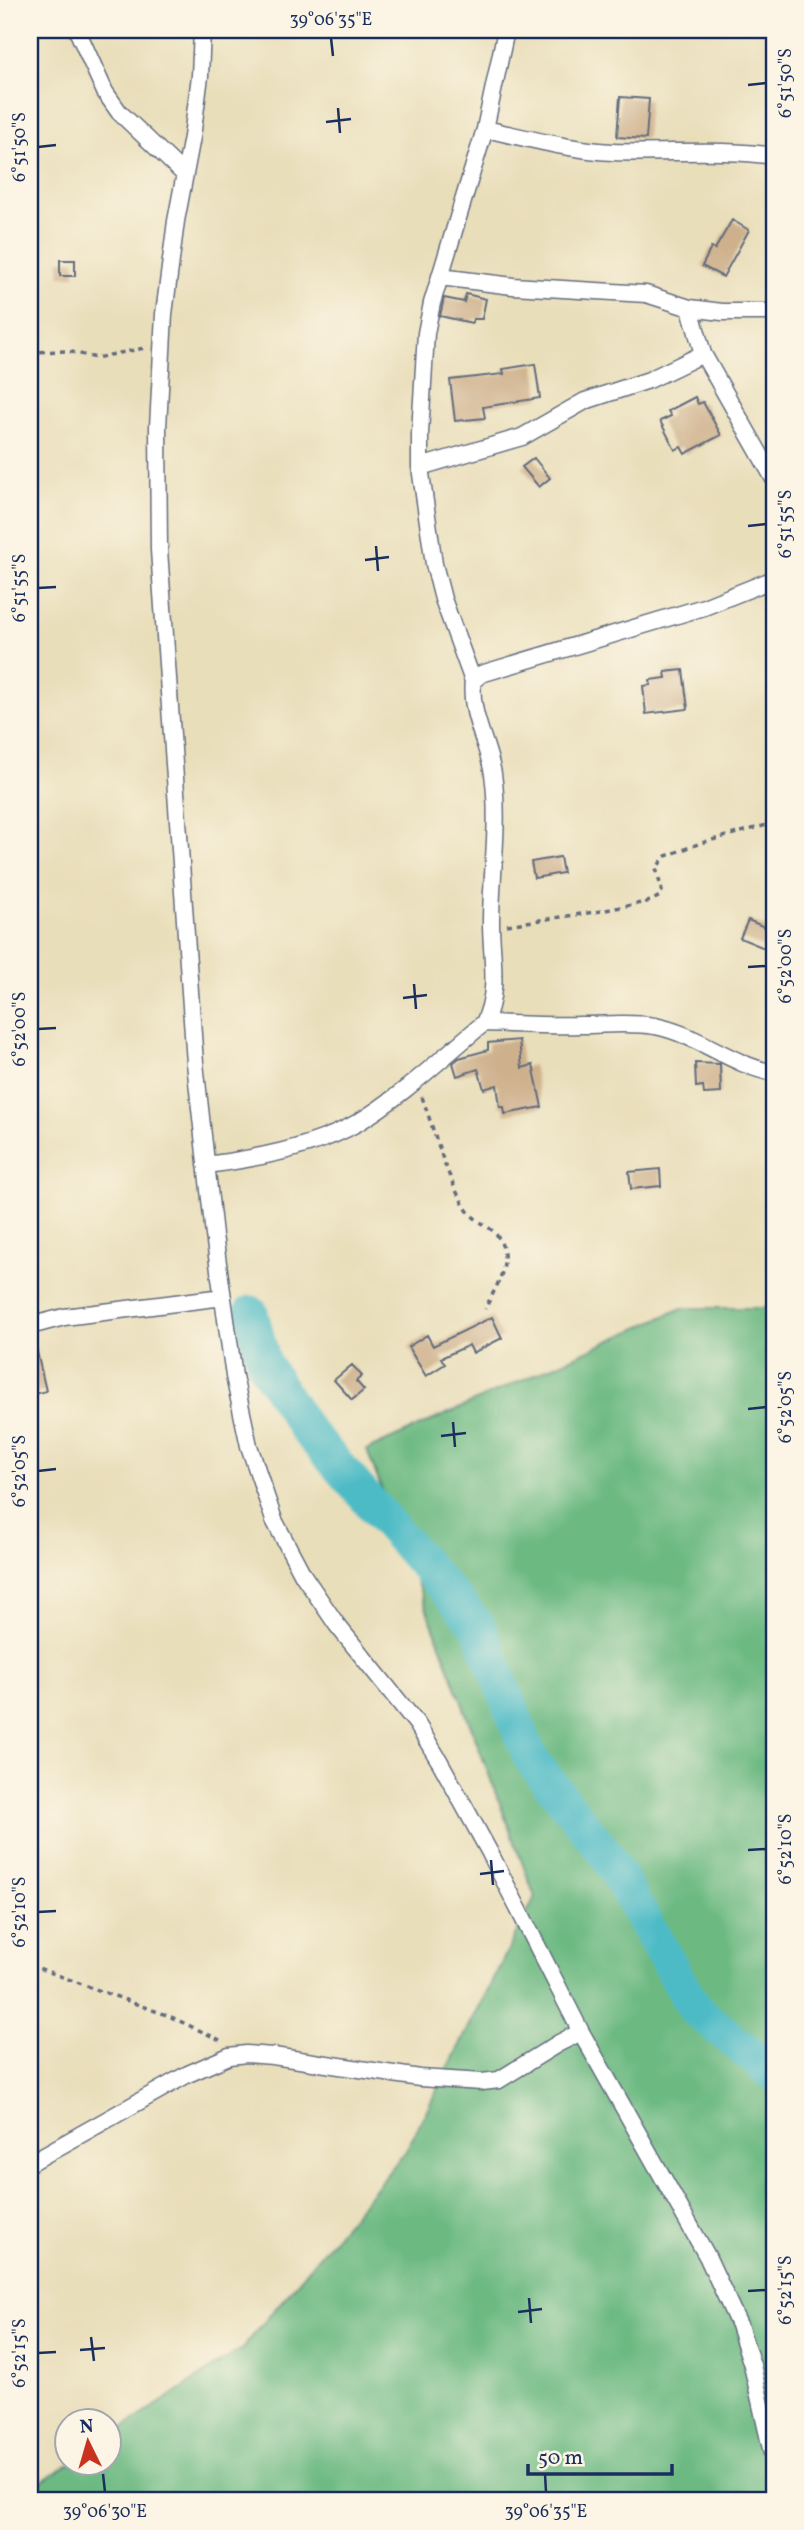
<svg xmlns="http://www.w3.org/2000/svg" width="804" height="2530" font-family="Vollkorn,serif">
  <rect width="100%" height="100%" fill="#fcf5e5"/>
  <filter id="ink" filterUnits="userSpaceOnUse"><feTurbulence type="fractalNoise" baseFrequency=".0143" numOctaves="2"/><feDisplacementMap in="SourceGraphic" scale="14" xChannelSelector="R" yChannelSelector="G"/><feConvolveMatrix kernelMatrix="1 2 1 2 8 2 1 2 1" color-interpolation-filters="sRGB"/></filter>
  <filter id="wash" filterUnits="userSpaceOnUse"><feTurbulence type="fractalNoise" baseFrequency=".00686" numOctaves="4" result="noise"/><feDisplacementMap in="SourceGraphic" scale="28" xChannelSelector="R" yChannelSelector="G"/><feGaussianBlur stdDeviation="1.57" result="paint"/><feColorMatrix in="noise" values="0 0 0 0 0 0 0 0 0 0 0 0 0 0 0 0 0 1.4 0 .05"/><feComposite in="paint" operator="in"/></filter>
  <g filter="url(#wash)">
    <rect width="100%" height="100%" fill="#e9deba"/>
    <path fill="#6cb982" stroke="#447470" stroke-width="2" d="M 682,1308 L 774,1308 L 774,2500 L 30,2500 L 30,2489 L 69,2464 L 108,2464 L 109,2437 L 243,2348 L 406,2151 L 535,1897 L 367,1450 Z"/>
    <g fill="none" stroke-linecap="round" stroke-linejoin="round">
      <path stroke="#4dbbc6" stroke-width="35" d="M 251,1313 L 264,1364 L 305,1428 L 478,1626 L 531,1759 L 606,1854 L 695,2009 L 774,2074"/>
    </g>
    <g id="blocks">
      <path fill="#ceb08c" d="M 620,97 L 649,99 L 646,139 L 617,137 Z
        M 732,220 L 749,230 L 723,277 L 702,266 L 711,248 L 715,249 Z
        M 60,260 L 75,260 L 75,276 L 60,276 Z
        M 466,294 L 486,299 L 482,319 L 473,319 L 472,323 L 440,316 L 444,298 L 464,302 Z
        M 535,364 L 540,398 L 483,407 L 485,418 L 455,421 L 450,380 L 504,374 L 503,369 Z
        M 695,397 L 698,404 L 703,402 L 721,435 L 685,454 L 681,447 L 675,450 L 660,421 L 671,416 L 668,411 Z
        M 534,458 L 550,478 L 539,487 L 522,467 Z
        M 683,670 L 688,709 L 646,714 L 643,686 L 651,685 L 650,680 L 666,678 L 665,672 Z
        M 560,857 L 563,873 L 534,878 L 531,862 Z
        M 748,920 L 774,931 L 774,952 L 740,938 Z
        M 519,1040 L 522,1068 L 533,1065 L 542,1107 L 505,1114 L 504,1107 L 500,1107 L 497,1085 L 484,1089 L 478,1069 L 457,1076 L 453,1063 L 459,1058 L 488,1050 L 488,1043 Z
        M 695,1063 L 720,1064 L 721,1093 L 704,1094 L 703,1086 L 696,1087 Z
        M 660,1169 L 661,1186 L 631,1189 L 629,1172 Z
        M 492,1317 L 502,1338 L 473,1353 L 469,1345 L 441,1358 L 445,1364 L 426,1376 L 408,1347 L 427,1335 L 433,1346 Z
        M 36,1348 L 46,1391 L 30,1395 L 30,1349 Z
        M 352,1365 L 362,1376 L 356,1381 L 364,1390 L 352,1400 L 334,1380 Z"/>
    </g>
  </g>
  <g filter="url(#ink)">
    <use href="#blocks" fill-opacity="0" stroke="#636c7e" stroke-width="2"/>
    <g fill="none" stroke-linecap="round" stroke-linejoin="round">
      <g stroke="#636c7e" stroke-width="19">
        <path id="minor" d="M 77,30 L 105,92 L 119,112 L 185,175
          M 202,30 L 200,76 L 192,137 L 176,221 L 164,314 L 158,427 L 159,550 L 195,1063 L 214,1235 L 234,1376 L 249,1446 L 274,1520 L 303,1575 L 337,1625 L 417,1724 L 440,1762 L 490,1853 L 581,2032 L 707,2256 L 739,2325 L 752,2365 L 774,2462
          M 485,129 C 527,138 570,150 613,152 C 667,154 721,148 774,156
          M 440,277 L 513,286 L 646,294 L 690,308 L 722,312 L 774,312
          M 690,308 L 703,354 L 774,479
          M 420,467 L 522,437 L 585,401 L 649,380 L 703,354
          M 473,681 L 443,599 L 434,564 L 420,467 L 420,433 L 426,333 L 432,303 L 485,129 L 506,30
          M 484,1023 C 517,1024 548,1026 581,1025 C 605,1025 631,1022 655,1026 C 697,1034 731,1065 774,1073
          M 206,1165 C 254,1159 314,1148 357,1123 C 400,1098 445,1055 484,1023 C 500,989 491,958 491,923 C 491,874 500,823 493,774 C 488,743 469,714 473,681 L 481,674 L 704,607 L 774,579
          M 30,1326 L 64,1317 L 223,1297
          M 30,2163 L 188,2074 L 229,2056 L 246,2054 L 273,2056 L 420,2078 L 482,2082 L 499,2080 L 559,2043 L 581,2032"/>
      </g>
      <path stroke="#636c7e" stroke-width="3.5" stroke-dasharray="5 5" stroke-linecap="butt" d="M 30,352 L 68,351 L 96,358 L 144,348
        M 507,925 L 601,911 L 651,901 L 660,896 L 662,891 L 656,868 L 666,856 L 701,843 L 774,823
        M 422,1097 C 435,1133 445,1174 465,1207 C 478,1228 500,1224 504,1254 C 506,1274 493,1292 485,1309
        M 30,1965 L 169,2016 L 220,2040"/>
      <use href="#minor" stroke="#fff" stroke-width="16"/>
    </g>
  </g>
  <path fill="none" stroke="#1b2f5e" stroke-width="2.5" d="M 331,38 L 333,56M 748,85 L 766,83M 338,108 L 340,133M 326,122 L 351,119M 38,147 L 56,145M 748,526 L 766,524M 376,546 L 378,571M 365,560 L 389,557M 38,588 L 56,587M 748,967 L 766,966M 414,984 L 416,1009M 403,998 L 427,995M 38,1029 L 56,1028M 748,1409 L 766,1407M 453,1422 L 455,1447M 441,1436 L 466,1433M 38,1471 L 56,1469M 748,1850 L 766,1849M 491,1860 L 493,1885M 480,1874 L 504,1871M 38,1912 L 56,1911M 748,2291 L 766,2290M 529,2298 L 531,2323M 518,2312 L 542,2309M 91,2337 L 94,2361M 80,2350 L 105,2348M 38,2353 L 56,2352M 103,2474 L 105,2492M 545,2474 L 546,2492"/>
  <rect width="804" height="2530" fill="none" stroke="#fcf5e5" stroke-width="77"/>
  <g transform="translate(88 2442) rotate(355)"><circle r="33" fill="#fcf5e5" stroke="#a2a6af" stroke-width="2"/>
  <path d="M0-5L12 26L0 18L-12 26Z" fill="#c8321e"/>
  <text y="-10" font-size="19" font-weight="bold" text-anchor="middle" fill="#1b2f5e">N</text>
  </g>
  <path d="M528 2464v10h144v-10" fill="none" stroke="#1b2f5e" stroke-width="3.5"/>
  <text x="538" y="2464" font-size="21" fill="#1b2f5e" stroke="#fcf5e5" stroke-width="5" paint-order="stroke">50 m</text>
  <rect x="38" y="38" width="728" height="2454" fill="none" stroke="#1b2f5e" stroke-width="2.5"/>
  <g font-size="18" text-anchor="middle" fill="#1b2f5e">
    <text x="331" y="25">39°06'35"E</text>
    <text transform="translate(785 83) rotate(-90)" y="6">6°51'50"S</text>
    <text transform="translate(19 147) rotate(-90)" y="6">6°51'50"S</text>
    <text transform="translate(785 524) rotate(-90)" y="6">6°51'55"S</text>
    <text transform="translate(19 588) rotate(-90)" y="6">6°51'55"S</text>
    <text transform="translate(785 966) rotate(-90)" y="6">6°52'00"S</text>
    <text transform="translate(19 1029) rotate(-90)" y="6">6°52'00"S</text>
    <text transform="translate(785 1407) rotate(-90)" y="6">6°52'05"S</text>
    <text transform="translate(19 1471) rotate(-90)" y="6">6°52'05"S</text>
    <text transform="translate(785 1849) rotate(-90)" y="6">6°52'10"S</text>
    <text transform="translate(19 1912) rotate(-90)" y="6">6°52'10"S</text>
    <text transform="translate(785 2290) rotate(-90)" y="6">6°52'15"S</text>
    <text transform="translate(19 2353) rotate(-90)" y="6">6°52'15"S</text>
    <text x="105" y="2517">39°06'30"E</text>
    <text x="546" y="2517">39°06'35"E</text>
  </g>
</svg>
